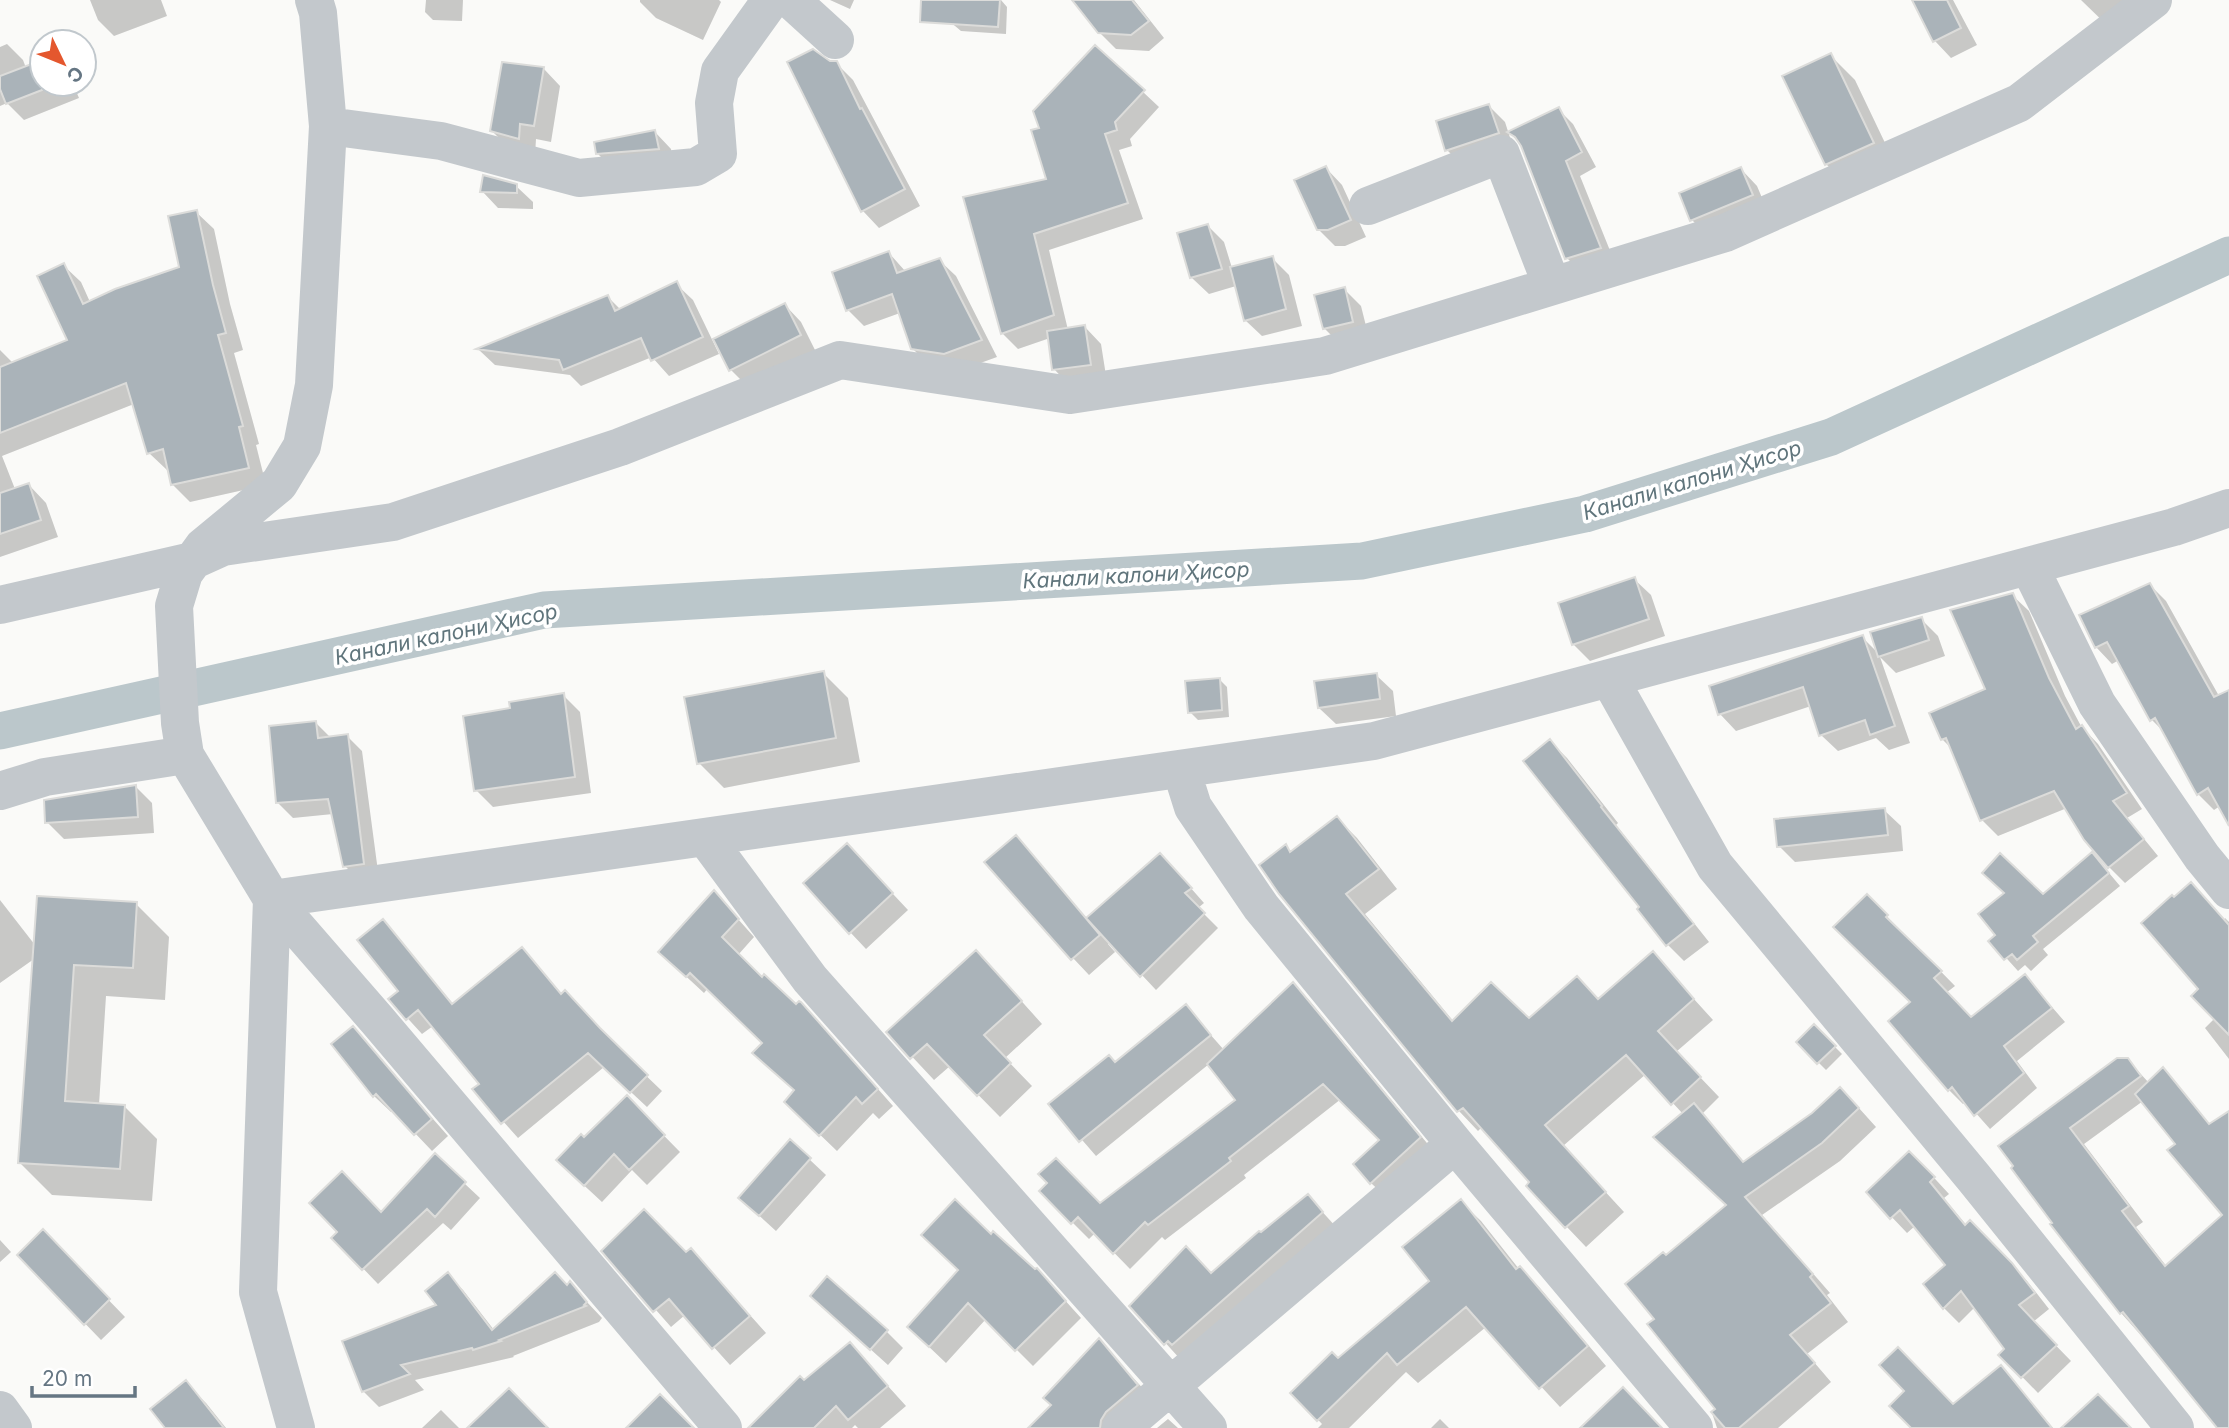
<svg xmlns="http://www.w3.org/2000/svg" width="2229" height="1428" font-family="Inter,sans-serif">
  <rect width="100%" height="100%" fill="#fafaf8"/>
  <path fill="#0003" fill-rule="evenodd" d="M 90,0 L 161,0 L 167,16 L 114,36 L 98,20 Z
    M 426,0 L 463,0 L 462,21 L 433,20 L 425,12 Z
    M 640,0 L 719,0 L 721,2 L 703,40 L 656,18 L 640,2 Z
    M 830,0 L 854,0 L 850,9 Z
    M 924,0 L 1001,0 L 1007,7 L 1006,34 L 961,31 Z
    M 1090,0 L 1134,0 L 1164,38 L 1149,51 L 1116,49 L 1099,32 Z
    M 1914,0 L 1953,0 L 1977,45 L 1951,58 L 1935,41 Z
    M 2081,0 L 2147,0 L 2114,32 Z
    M 7,44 L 23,60 L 26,68 L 42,61 L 42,84 L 73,84 L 79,98 L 24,120 L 7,103 L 0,106 L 0,47 Z
    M 1830,55 L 1855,80 L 1897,168 L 1851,189 L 1826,164 Z
    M 790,63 L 836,63 L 853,80 L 920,206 L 879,228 L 863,211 Z
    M 544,69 L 560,86 L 551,142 L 536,139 L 535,155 L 509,148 L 492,131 Z
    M 1143,92 L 1159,107 L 1130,139 L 1132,146 L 1119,150 L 1143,219 L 1049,250 L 1068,330 L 1085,327 L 1101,344 L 1107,382 L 1070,386 L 1054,369 L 1050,338 L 1018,349 L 1002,333 L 1048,181 Z
    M 1489,106 L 1505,122 L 1514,150 L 1463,166 L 1447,150 Z
    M 1558,109 L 1573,124 L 1596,167 L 1580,176 L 1615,263 L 1582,273 L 1567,258 L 1523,147 L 1510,133 Z
    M 655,132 L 671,149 L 674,165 L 614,170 L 598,154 Z
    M 1326,168 L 1342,185 L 1366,237 L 1345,246 L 1335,246 L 1318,229 Z
    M 1741,169 L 1757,186 L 1768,212 L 1708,236 L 1692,220 Z
    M 516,186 L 533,202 L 533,209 L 498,208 L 482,191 Z
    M 196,212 L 214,229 L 230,304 L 243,350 L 234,353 L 259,444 L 256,445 L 266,485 L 190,502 L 173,485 L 169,469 L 167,470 L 149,453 L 134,404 L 2,456 L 15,489 L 29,485 L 46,503 L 58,537 L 0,557 L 0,350 L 13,363 L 70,341 L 63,265 L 81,282 L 90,302 L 181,269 Z
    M 1208,226 L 1224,242 L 1232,268 L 1272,258 L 1289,275 L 1302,326 L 1262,336 L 1245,320 L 1236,286 L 1209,294 L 1192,278 L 1179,234 Z
    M 889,253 L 906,272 L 939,260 L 956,276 L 997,357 L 961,370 L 929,365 L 912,348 L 900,313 L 864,326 L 848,310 Z
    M 676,284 L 693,300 L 719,354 L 669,376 L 652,357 L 581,386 L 570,375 L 495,365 L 479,350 L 608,297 L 621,310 Z
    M 1344,289 L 1361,306 L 1369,338 L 1341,345 L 1324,328 Z
    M 785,305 L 801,322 L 816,352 L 748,387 L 731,370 L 716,340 Z
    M 1634,579 L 1651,595 L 1665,636 L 1590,661 L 1573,644 Z
    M 2150,585 L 2166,601 L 2219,696 L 2229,692 L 2229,822 L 2220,806 L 2214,810 L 2198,794 L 2166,734 L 2152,720 L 2119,660 L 2112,664 L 2096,647 Z
    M 2012,595 L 2029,611 L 2065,696 L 2081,726 L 2098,744 L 2142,809 L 2127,818 L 2158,856 L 2125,883 L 2109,867 L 2067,808 L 1998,836 L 1982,820 L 1953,750 L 1942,739 L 1987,690 Z
    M 1921,619 L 1938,636 L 1945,656 L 1896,673 L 1880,657 L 1910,743 L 1889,750 L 1876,738 L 1838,751 L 1821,735 L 1811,706 L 1736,731 L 1720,714 L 1862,637 L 1878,653 Z
    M 823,673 L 848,698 L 860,762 L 724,788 L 699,763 Z
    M 1376,675 L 1393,691 L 1396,716 L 1336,724 L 1319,708 Z
    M 1219,679 L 1227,687 L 1229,717 L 1198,720 L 1190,712 Z
    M 563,695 L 580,712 L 591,793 L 493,807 L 476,790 L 512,710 Z
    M 316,723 L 331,738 L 347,736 L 362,751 L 379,879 L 360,881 L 345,866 L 333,814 L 293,818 L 277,802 Z
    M 1550,741 L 1567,758 L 1618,823 L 1616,825 L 1709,942 L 1684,961 L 1668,945 L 1639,909 L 1641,907 Z
    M 136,787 L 152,803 L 154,833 L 64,839 L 47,822 Z
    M 1884,810 L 1901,826 L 1903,851 L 1795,862 L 1779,846 Z
    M 1337,818 L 1357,838 L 1397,889 L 1365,914 L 1454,1022 L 1529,1021 L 1599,1001 L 1653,954 L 1713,1020 L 1676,1052 L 1719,1097 L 1702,1114 L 1745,1163 L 1858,1107 L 1876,1127 L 1840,1161 L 1762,1215 L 1830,1293 L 1827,1295 L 1848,1322 L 1807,1354 L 1831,1382 L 1778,1428 L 1717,1428 L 1712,1413 L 1717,1409 L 1656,1319 L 1666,1257 L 1728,1206 L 1683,1114 L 1646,1074 L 1563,1146 L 1624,1212 L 1586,1247 L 1528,1186 L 1532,1183 L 1482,1127 L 1478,1131 L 1459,1111 L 1280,893 L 1285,846 L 1292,853 Z
    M 1032,854 L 1087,919 L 1174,869 L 1204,903 L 1198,908 L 1218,928 L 1156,990 L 1110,941 L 1108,944 L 1115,952 L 1089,975 L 1073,958 Z
    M 863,862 L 908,910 L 866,949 L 850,932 Z
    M 2104,867 L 2120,886 L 2043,949 L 2048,955 L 2031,971 L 2025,965 L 2018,971 L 1991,941 L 2043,896 Z
    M 714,892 L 754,937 L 738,955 L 762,979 L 818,1021 L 893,1106 L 879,1119 L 873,1113 L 837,1151 L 786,1102 L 796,1091 L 764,1043 L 708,988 L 704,993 L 677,968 Z
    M 1867,896 L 1955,986 L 1946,993 L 1971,1019 L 2025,976 L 2065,1022 L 2017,1061 L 2037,1088 L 1990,1129 L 1966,1102 L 1963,1104 L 1949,1090 Z
    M 0,900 L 35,945 L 136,904 L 169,937 L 165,1000 L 106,996 L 99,1105 L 124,1106 L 157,1139 L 152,1201 L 52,1195 L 19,1162 L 34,959 L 0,983 Z
    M 2225,918 L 2229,922 L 2229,1059 L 2205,1028 L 2215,1018 L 2200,989 Z
    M 383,921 L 454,1005 L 522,949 L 562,995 L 662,1091 L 647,1107 L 604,1067 L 518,1138 L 475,1090 L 481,1084 L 433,1026 L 422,1034 L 390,999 L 401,991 Z
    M 998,975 L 1042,1024 L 1005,1058 L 1032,1086 L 1000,1117 L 950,1066 L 934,1080 L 889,1032 Z
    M 1293,984 L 1309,1000 L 1436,1154 L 1388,1199 L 1371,1183 L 1382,1140 L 1341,1099 L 1244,1175 L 1246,1178 L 1165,1240 L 1162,1237 L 1130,1269 L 1095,1233 L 1089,1239 L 1041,1191 L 1100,1205 L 1237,1100 L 1209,1064 L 1096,1156 L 1051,1104 L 1116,1064 L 1186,1007 L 1224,1050 Z
    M 1814,1026 L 1842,1054 L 1826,1070 L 1798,1042 Z
    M 353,1028 L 448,1136 L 432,1151 L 393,1110 L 391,1112 L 374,1096 L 333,1044 Z
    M 2128,1060 L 2149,1083 L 2163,1069 L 2211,1126 L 2229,1113 L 2229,1428 L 2224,1428 L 2121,1313 L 2013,1168 ZM 2143,1101 L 2178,1145 L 2224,1215 L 2167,1267 L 2136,1227 L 2143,1222 L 2084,1144 Z
    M 627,1098 L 680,1152 L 647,1185 L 632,1170 L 602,1202 L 575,1177 L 584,1140 Z
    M 435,1156 L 480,1198 L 451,1230 L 443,1223 L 378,1284 L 334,1238 L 382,1214 Z
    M 809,1159 L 826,1175 L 776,1231 L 740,1198 Z
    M 1925,1168 L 1949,1194 L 1944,1198 L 1967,1226 L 1970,1223 L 2027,1281 L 2049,1309 L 2033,1322 L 2071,1361 L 2038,1393 L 2001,1355 L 2007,1349 L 1975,1307 L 1959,1323 L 1944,1308 L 1925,1284 L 1948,1266 L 1915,1226 L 1907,1233 L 1868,1192 Z
    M 1308,1196 L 1337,1228 L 1181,1360 L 1132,1306 L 1211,1275 Z
    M 1461,1202 L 1481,1221 L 1519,1269 L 1539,1287 L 1606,1366 L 1560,1407 L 1486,1327 L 1418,1383 L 1406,1372 L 1349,1428 L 1318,1428 L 1322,1424 L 1293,1393 L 1338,1360 L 1432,1281 Z
    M 43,1232 L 125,1317 L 101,1340 L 19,1255 Z
    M 991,1236 L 1053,1287 L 1081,1318 L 1033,1366 L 986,1319 L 946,1363 L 926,1344 L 960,1270 Z
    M 0,1240 L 11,1252 L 0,1262 Z
    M 604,1251 L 686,1255 L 707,1267 L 766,1333 L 730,1365 L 685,1315 L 671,1327 Z
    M 448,1275 L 463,1290 L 494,1330 L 570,1284 L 602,1318 L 599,1322 L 513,1356 L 514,1357 L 415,1380 L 424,1390 L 379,1407 L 363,1391 L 439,1306 Z
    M 829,1312 L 886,1331 L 903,1348 L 888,1365 Z
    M 1099,1341 L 1149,1395 L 1123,1428 L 1031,1428 L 1053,1405 Z
    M 850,1344 L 906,1406 L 880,1428 L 858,1428 L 855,1425 L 852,1428 L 751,1428 Z
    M 2001,1367 L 2053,1428 L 1913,1428 L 1953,1406 Z
    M 185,1383 L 206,1403 L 226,1428 L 167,1428 Z
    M 441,1410 L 459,1428 L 422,1428 Z
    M 1168,1419 L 1178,1428 L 1157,1428 Z
    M 1440,1419 L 1449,1428 L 1431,1428 Z"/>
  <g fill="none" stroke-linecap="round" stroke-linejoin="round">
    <path stroke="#bbc7cb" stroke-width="37" d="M 0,731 L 544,610 L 1362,561 L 1585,514 L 1831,437 L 2229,255"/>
  </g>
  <path fill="#aab3b9" stroke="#dcdcda" stroke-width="2" d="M 921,0 L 1000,0 L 998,27 L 920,22 Z
    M 1072,0 L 1132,0 L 1149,21 L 1131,35 L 1098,33 Z
    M 1912,0 L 1947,0 L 1961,28 L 1933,42 Z
    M 1095,45 L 1145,90 L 1115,122 L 1117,130 L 1105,134 L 1128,203 L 1034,234 L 1054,315 L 1001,334 L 963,197 L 1046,179 L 1031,130 L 1039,128 L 1033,111 Z
    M 813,49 L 830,61 L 837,61 L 860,109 L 862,108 L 905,189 L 861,212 L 787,62 Z
    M 1831,53 L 1874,143 L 1825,165 L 1782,76 Z
    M 42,60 L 42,90 L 6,104 L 0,89 L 0,76 Z
    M 502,62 L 544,67 L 534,126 L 520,124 L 519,139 L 490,131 Z
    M 1489,104 L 1499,133 L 1445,151 L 1436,121 Z
    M 1559,107 L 1582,152 L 1566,161 L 1601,248 L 1565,259 L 1521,146 L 1515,137 L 1507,132 Z
    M 655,130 L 659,149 L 596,154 L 594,142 Z
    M 1326,166 L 1351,220 L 1328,230 L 1317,230 L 1294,180 Z
    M 1741,167 L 1753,195 L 1690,221 L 1679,193 Z
    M 483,175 L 517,184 L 517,193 L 480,192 Z
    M 197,210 L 213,285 L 226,333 L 218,335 L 243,426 L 239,427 L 249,468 L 171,485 L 163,449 L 147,454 L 126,383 L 0,433 L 0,367 L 67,340 L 37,276 L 64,263 L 83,304 L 115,289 L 179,267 L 168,216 Z
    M 1208,224 L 1222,269 L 1190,278 L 1177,233 Z
    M 889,251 L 897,273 L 940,258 L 982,340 L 944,354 L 911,349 L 892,294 L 846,311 L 832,272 Z
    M 1273,256 L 1286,309 L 1244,321 L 1230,267 Z
    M 677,281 L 703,337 L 651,361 L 641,338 L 563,370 L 559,360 L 476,349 L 608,295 L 615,311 Z
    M 1345,287 L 1353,322 L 1323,329 L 1314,295 Z
    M 785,303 L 801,335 L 729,371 L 713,339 Z
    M 1085,325 L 1091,365 L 1052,370 L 1047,331 Z
    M 29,483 L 41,520 L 0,534 L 0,493 Z
    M 1635,577 L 1649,619 L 1572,645 L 1558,603 Z
    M 2150,583 L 2214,697 L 2229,690 L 2229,826 L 2208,788 L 2197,795 L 2155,718 L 2150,721 L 2107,642 L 2095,648 L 2079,615 Z
    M 2013,593 L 2049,678 L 2076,729 L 2082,725 L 2127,793 L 2113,801 L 2144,839 L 2108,868 L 2084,840 L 2054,791 L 1980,821 L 1946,738 L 1941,740 L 1929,713 L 1985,689 L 1950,610 Z
    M 1922,617 L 1929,640 L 1878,657 L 1870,632 Z
    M 1863,635 L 1895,726 L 1870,735 L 1865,720 L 1819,736 L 1803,687 L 1718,715 L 1709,686 Z
    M 824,671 L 836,738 L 697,764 L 684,697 Z
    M 1377,673 L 1380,699 L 1318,708 L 1314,681 Z
    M 1220,678 L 1222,710 L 1188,713 L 1185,681 Z
    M 564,693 L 575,777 L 474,791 L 463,716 L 510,708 L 509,702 Z
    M 316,721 L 318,738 L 348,734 L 364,864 L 343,867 L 328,799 L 276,803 L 269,726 Z
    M 1550,739 L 1602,806 L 1601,807 L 1694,924 L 1666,946 L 1637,909 L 1639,907 L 1523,761 Z
    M 136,785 L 138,817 L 45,823 L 44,800 Z
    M 1885,808 L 1888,835 L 1777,847 L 1774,819 Z
    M 1337,816 L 1379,869 L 1346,894 L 1452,1021 L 1491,982 L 1529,1018 L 1577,976 L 1598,999 L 1653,951 L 1694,999 L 1658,1031 L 1701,1077 L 1671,1105 L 1626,1055 L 1545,1125 L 1606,1192 L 1565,1228 L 1526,1186 L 1529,1182 L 1463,1108 L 1457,1112 L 1279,894 L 1259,865 L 1286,844 L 1290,852 Z
    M 1016,835 L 1100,935 L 1071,960 L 984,862 Z
    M 847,843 L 893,893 L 849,934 L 803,883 Z
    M 2092,852 L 2109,873 L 2033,936 L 2038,942 L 2017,960 L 2012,954 L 2004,960 L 1988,941 L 1995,935 L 1978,914 L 2004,893 L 1982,873 L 2000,853 L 2043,894 Z
    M 1160,853 L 1192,888 L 1185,893 L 1205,913 L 1140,977 L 1086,918 Z
    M 2191,882 L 2229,925 L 2229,1035 L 2191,996 L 2198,989 L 2141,923 L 2172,895 L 2174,897 Z
    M 714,890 L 739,919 L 722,937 L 762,977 L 764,974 L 796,1004 L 799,1001 L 801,1002 L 878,1089 L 862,1104 L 856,1097 L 819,1136 L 784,1102 L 794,1090 L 752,1053 L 762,1043 L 690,973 L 686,977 L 658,952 Z
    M 1867,894 L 1888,915 L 1886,917 L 1942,971 L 1934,978 L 1971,1017 L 2025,974 L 2052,1008 L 2004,1046 L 2024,1073 L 1974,1116 L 1952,1087 L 1948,1091 L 1888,1021 L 1910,1002 L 1833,927 Z
    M 37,896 L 137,902 L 133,968 L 74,965 L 65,1101 L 125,1105 L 120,1169 L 18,1163 Z
    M 383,919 L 452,1004 L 522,947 L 561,994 L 565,990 L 600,1028 L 648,1075 L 630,1093 L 588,1053 L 501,1124 L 472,1089 L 479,1084 L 418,1010 L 406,1020 L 388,999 L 398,991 L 357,940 Z
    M 976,950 L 1022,1001 L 984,1035 L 1011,1063 L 977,1096 L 927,1044 L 910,1059 L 886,1032 Z
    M 1293,982 L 1421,1137 L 1370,1184 L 1353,1164 L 1379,1140 L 1323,1084 L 1229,1158 L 1231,1161 L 1148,1225 L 1145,1222 L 1113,1254 L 1078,1217 L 1071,1224 L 1039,1191 L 1047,1183 L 1038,1174 L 1056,1158 L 1100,1203 L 1235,1100 L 1207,1064 Z
    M 1186,1004 L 1211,1035 L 1079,1142 L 1048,1104 L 1109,1055 L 1115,1062 Z
    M 1814,1024 L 1836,1046 L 1817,1064 L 1796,1042 Z
    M 353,1026 L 432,1119 L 414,1135 L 376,1094 L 373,1097 L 331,1044 Z
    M 2117,1058 L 2128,1058 L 2141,1076 L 2070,1128 L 2129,1206 L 2122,1211 L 2165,1266 L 2222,1215 L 2167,1150 L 2175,1144 L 2135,1094 L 2163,1067 L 2209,1124 L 2229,1111 L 2229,1428 L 2217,1428 L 2123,1312 L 2120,1314 L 2050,1224 L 2052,1223 L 2011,1168 L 2013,1166 L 1998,1146 Z
    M 1840,1087 L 1859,1108 L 1822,1143 L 1745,1197 L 1813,1274 L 1810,1277 L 1831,1303 L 1790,1335 L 1815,1363 L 1739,1428 L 1725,1428 L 1711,1412 L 1715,1409 L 1647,1324 L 1654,1319 L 1625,1284 L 1663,1252 L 1666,1255 L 1726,1205 L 1653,1137 L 1694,1103 L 1743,1162 L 1812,1113 Z
    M 627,1095 L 665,1135 L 629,1170 L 614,1154 L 584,1186 L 556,1160 L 581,1134 L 584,1137 Z
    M 790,1139 L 811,1158 L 759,1216 L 738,1198 Z
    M 1909,1151 L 1935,1177 L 1930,1182 L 1965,1225 L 1970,1220 L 2012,1263 L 2035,1293 L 2019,1305 L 2057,1345 L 2021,1378 L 1998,1355 L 2004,1349 L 1961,1291 L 1943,1309 L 1923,1284 L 1945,1265 L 1900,1210 L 1890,1219 L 1866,1192 Z
    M 435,1153 L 466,1182 L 435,1217 L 427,1209 L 362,1270 L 331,1238 L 337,1232 L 309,1203 L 342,1171 L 381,1212 Z
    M 1308,1194 L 1323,1212 L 1172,1345 L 1168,1341 L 1164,1345 L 1129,1306 L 1186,1246 L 1211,1273 L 1259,1231 L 1261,1232 Z
    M 955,1199 L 991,1234 L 993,1231 L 1035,1269 L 1037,1268 L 1066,1301 L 1015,1351 L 968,1303 L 929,1347 L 907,1327 L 958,1270 L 921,1235 Z
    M 1461,1199 L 1516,1269 L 1520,1266 L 1588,1346 L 1539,1389 L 1466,1307 L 1397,1365 L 1387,1353 L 1317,1421 L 1290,1393 L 1332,1352 L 1338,1358 L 1429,1281 L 1402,1247 Z
    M 644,1209 L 686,1252 L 691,1248 L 750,1316 L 712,1349 L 669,1299 L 653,1312 L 601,1251 Z
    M 43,1229 L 110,1299 L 84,1325 L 17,1255 Z
    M 448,1272 L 492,1330 L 555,1272 L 567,1285 L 570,1281 L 587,1302 L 584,1305 L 586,1306 L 499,1340 L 501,1341 L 473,1350 L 472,1348 L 401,1365 L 410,1374 L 362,1392 L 342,1341 L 436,1305 L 425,1291 Z
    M 827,1276 L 888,1330 L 870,1350 L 810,1296 Z
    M 1099,1338 L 1138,1385 L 1106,1412 L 1101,1420 L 1100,1428 L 1028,1428 L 1051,1405 L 1043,1398 Z
    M 850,1342 L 888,1386 L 848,1420 L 836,1406 L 814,1428 L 748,1428 L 800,1376 L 804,1380 Z
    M 1898,1347 L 1953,1404 L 2001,1365 L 2052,1428 L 1911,1428 L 1889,1406 L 1904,1391 L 1879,1365 Z
    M 186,1380 L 224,1428 L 165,1428 L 150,1409 Z
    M 1623,1387 L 1662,1428 L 1580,1428 Z
    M 509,1388 L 548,1428 L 467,1428 Z
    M 660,1394 L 694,1428 L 626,1428 Z
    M 2098,1394 L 2131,1428 L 2061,1428 Z"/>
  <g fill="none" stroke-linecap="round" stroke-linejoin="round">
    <path stroke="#c3c8cc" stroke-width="38" d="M 791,0 L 835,40
      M 328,126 L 441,141 L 579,178 L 696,167 L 718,154 L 714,103 L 720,71 L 771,0
      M 1368,206 L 1501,154 L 1552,286
      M 2029,566 L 2097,704 L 2202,857 L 2229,890
      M 0,605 L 192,561 L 223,547 L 393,522 L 620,447 L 840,360 L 1070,395 L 1325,356 L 1725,233 L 2019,103 L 2153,0
      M 1609,678 L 1715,866 L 1974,1178 L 2175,1428
      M 1181,769 L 1193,807 L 1261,907 L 1455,1144 L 1694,1428
      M 0,791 L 45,777 L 185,755
      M 705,837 L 810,979 L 1208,1428
      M 272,899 L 1374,741 L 2174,527 L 2229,508
      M 272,899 L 378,1021 L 723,1428
      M 0,1410 L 13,1428
      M 296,1428 L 258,1292 L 272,899 L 185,755 L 180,723 L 174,606 L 184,573 L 203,547 L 279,484 L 302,446 L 314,385 L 328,126 L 318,13 L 314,0
      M 1121,1428 L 1455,1144"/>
  </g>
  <g text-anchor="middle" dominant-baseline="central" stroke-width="7" stroke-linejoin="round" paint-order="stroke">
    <g font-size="21" font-style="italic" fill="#60757c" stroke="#fff">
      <text transform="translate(1692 480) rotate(-17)">Канали калони Ҳисор</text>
      <text transform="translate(1136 575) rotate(-3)">Канали калони Ҳисор</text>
      <text transform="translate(446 634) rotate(-12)">Канали калони Ҳисор</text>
    </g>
  </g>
  <g transform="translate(63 63) rotate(133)"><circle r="33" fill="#ffffff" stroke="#c1c8cd" stroke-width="2"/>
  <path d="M0-5L12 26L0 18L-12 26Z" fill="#e4572e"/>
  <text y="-10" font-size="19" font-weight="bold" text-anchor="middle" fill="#657683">С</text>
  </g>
  <path d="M32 1386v10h103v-10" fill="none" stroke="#657683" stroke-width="3.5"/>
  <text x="42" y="1386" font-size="21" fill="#657683" stroke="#ffffff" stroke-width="5" paint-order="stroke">20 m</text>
</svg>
